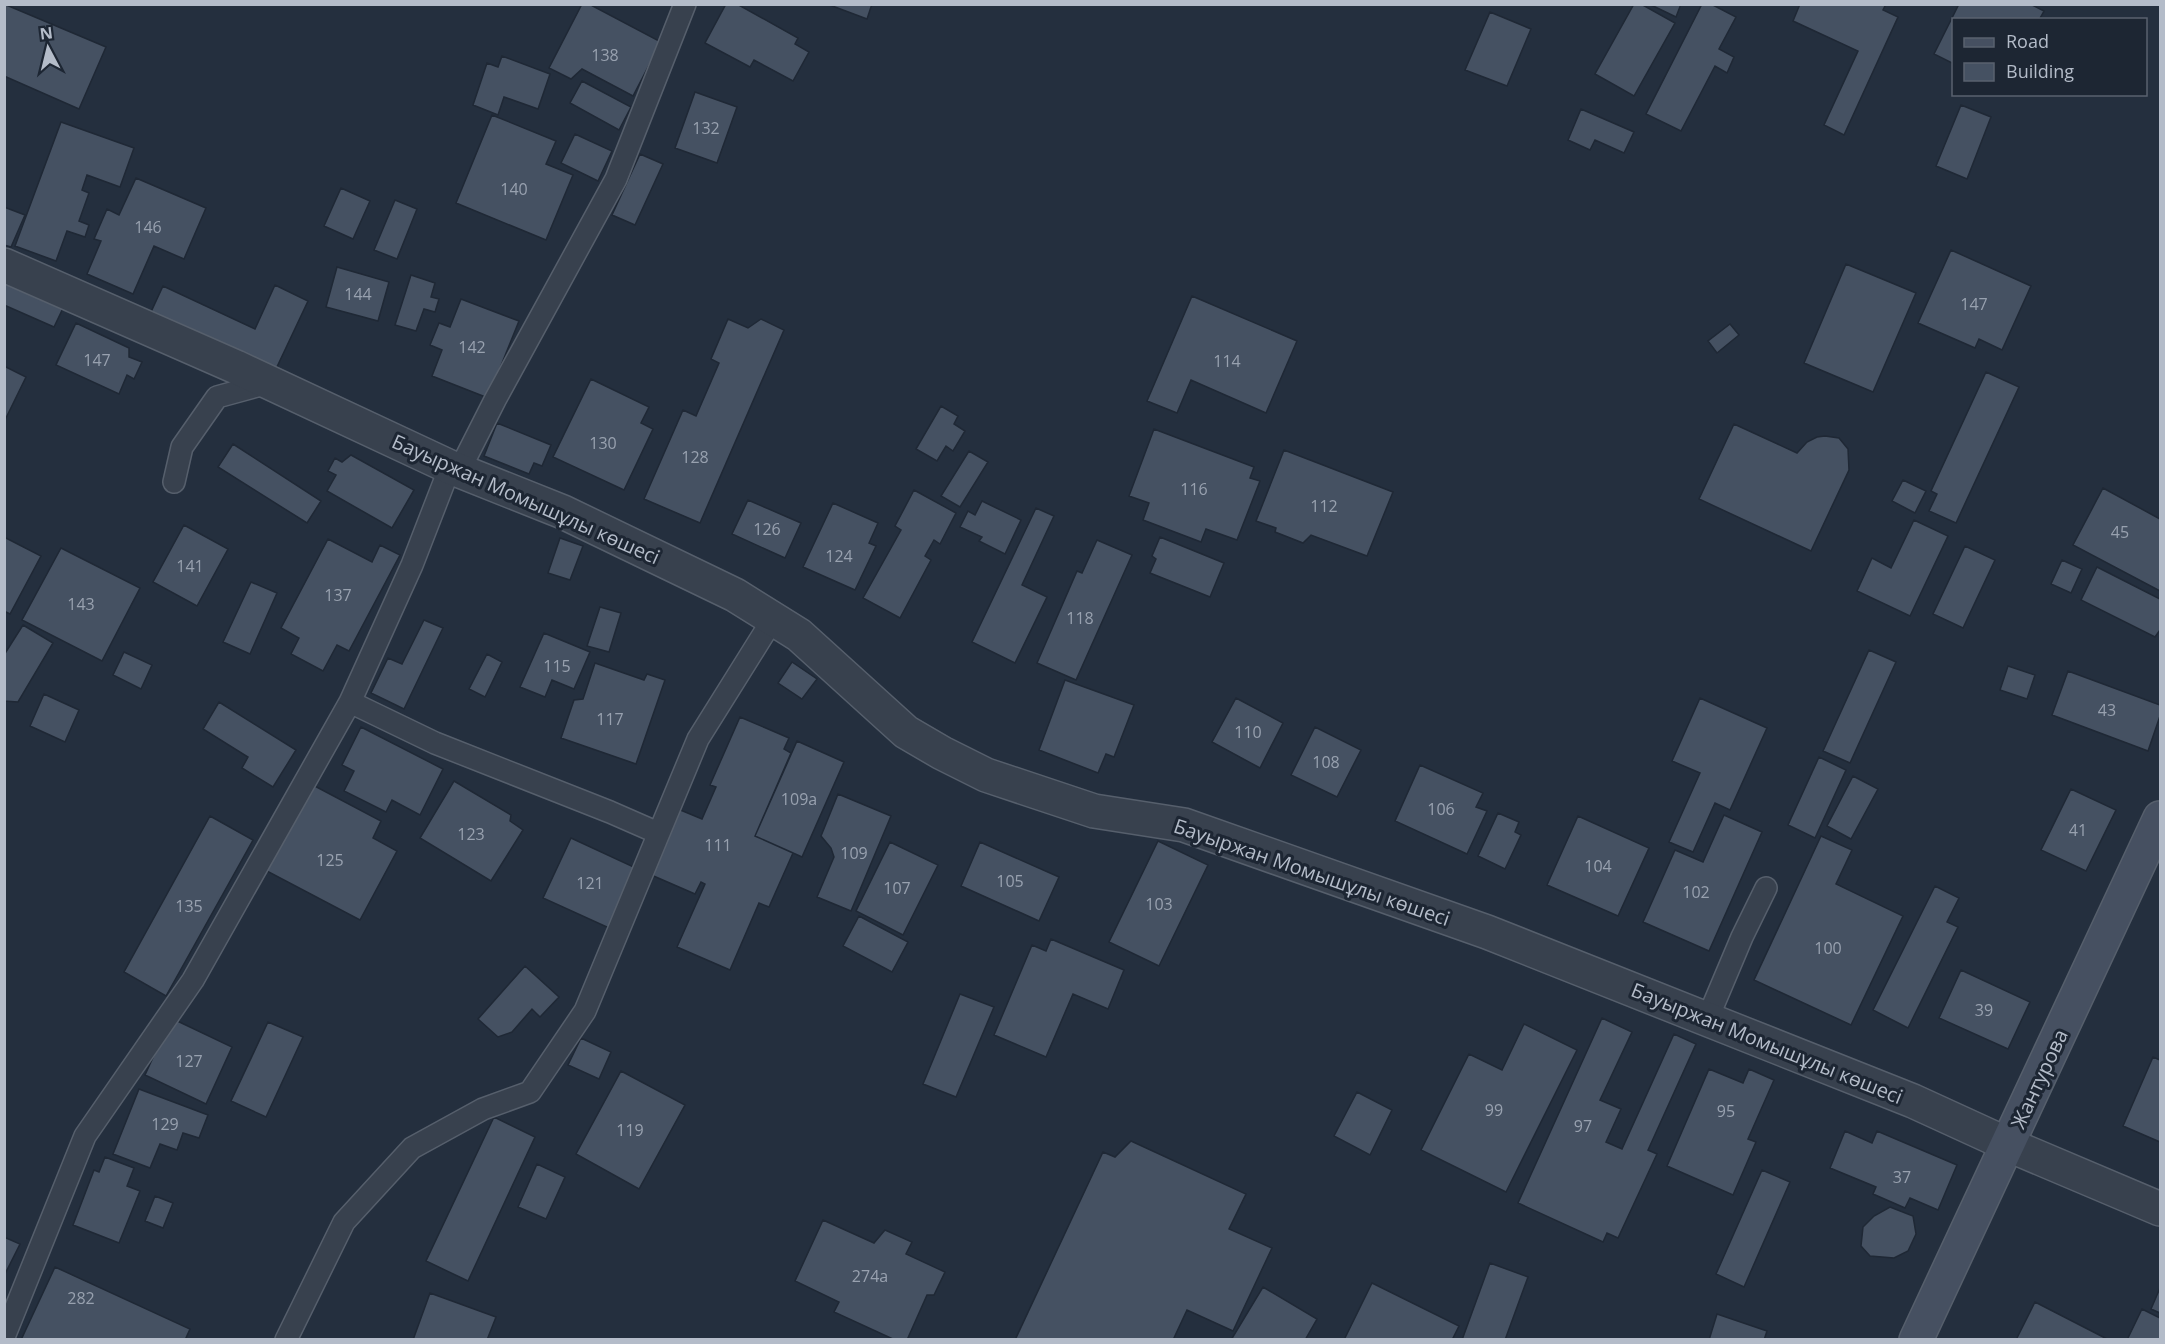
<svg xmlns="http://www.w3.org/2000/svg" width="2165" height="1344" font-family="'Open Sans',sans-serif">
  <rect width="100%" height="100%" fill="#242f3e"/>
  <path fill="#455162" stroke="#1f2835" stroke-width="1.5" d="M 4,4 L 106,47 L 79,109 L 4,76 Z
    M 582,4 L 589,4 L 661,42 L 633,96 L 582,69 L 571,79 L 549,68 Z
    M 726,4 L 737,4 L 798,38 L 795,44 L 809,52 L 793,81 L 754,60 L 750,67 L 705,43 Z
    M 827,4 L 872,4 L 867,19 Z
    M 1634,4 L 1641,4 L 1675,23 L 1634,96 L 1595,74 Z
    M 1649,4 L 1681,4 L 1676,17 Z
    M 1702,4 L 1711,4 L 1736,17 L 1719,49 L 1734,57 L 1727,73 L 1715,66 L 1681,131 L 1646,114 Z
    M 1800,4 L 1886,4 L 1883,10 L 1898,17 L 1844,135 L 1824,125 L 1858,51 L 1793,21 Z
    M 1959,4 L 2030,4 L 2044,11 L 2039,20 L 1954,20 L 1954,64 L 1934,54 Z
    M 1490,12 L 1531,29 L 1507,86 L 1465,70 Z
    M 502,56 L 550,74 L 538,109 L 504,97 L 498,115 L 473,105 L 487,63 L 498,67 Z
    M 582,81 L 631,107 L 619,130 L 570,103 Z
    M 695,92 L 737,107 L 717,163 L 675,148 Z
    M 1961,105 L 1991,117 L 1967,179 L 1936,166 Z
    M 1581,109 L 1634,132 L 1624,153 L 1595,140 L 1590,150 L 1568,140 Z
    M 492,115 L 556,141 L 546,164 L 573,175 L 546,240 L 456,203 Z
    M 61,122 L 134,148 L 120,187 L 87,175 L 82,190 L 89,193 L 79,221 L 89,225 L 85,237 L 67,231 L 56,261 L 15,246 Z
    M 575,134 L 612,151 L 598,181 L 561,163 Z
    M 640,154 L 663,164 L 635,225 L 612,215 Z
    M 136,178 L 206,208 L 184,259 L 154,246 L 133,294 L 87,274 L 101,241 L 94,239 L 107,209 L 119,215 Z
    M 341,188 L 370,201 L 353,239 L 324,226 Z
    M 395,200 L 417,209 L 397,259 L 374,250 Z
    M 4,207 L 25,215 L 11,247 L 4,245 Z
    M 1951,250 L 2031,286 L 2002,350 L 1979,339 L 1975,348 L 1918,323 Z
    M 1846,264 L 1916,293 L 1873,392 L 1804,363 Z
    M 337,267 L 389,282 L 378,321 L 326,307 Z
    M 411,275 L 435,283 L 431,297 L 439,299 L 435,312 L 424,309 L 416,331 L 395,325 Z
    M 7,278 L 65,304 L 54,327 L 4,305 L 4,285 Z
    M 275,285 L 308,301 L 275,371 L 151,312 L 163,286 L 255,329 Z
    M 1192,296 L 1297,341 L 1266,413 L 1191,380 L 1177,413 L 1147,401 Z
    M 461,299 L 519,321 L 488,398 L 432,376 L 442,350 L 430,345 L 439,323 L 450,327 Z
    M 728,319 L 748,328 L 761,319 L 784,330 L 700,523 L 644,499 L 683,410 L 696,416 L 719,363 L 711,359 Z
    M 76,323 L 129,348 L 129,357 L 142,362 L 134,379 L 127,375 L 119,394 L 56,365 Z
    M 1730,324 L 1739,335 L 1717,353 L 1708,341 Z
    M 4,366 L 26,377 L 4,422 Z
    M 1986,372 L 2019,387 L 1956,523 L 1929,511 L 1937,494 L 1931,491 Z
    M 591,379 L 649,407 L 641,423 L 653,429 L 624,490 L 553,457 Z
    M 941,406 L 958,416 L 954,424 L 965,431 L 953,451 L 946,446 L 937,461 L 916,449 Z
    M 497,423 L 551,445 L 542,466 L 534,463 L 529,474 L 484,456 Z
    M 1734,424 L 1797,453 L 1807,442 L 1817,437 L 1825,436 L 1839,438 L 1848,449 L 1849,470 L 1811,551 L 1699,499 Z
    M 1154,429 L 1254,467 L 1250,478 L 1260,481 L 1237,540 L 1206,529 L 1201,542 L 1143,520 L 1149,503 L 1129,496 Z
    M 233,444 L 321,501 L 307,523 L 218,467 Z
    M 1284,450 L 1393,492 L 1367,556 L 1311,535 L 1303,543 L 1275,532 L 1276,528 L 1256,521 Z
    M 969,451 L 988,462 L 960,507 L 941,496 Z
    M 351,455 L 414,490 L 392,528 L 327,491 L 336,475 L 328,471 L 335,458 L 342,462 Z
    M 1903,480 L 1926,491 L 1915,513 L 1892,501 Z
    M 2103,488 L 2160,519 L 2160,591 L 2073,545 Z
    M 914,490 L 956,513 L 940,544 L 934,540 L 925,556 L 931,560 L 900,618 L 863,598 L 901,530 L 895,526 Z
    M 748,500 L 801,523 L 785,558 L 732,534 Z
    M 982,501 L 1021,520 L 1005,554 L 979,541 L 982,537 L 960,527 L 968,511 L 975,515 Z
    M 833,503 L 878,523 L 869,543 L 876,546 L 855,590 L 803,567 Z
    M 1036,508 L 1054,516 L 1022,585 L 1047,597 L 1015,663 L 972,642 Z
    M 1914,520 L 1948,536 L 1910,616 L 1857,591 L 1872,558 L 1891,568 Z
    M 184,525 L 228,549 L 197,606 L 153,582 Z
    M 4,537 L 41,556 L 10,614 L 4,611 Z
    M 1160,537 L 1224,563 L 1210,597 L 1150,573 L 1156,559 L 1152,556 Z
    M 560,538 L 583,546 L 570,580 L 548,573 Z
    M 328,539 L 372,562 L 380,545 L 400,555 L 349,651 L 337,645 L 323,671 L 291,654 L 299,638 L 281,628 Z
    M 1097,540 L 1132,555 L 1076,680 L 1037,663 L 1077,571 L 1082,573 Z
    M 1965,546 L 1995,560 L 1963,628 L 1933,614 Z
    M 61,548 L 140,588 L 102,661 L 22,620 Z
    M 2062,560 L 2082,569 L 2071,593 L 2051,584 Z
    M 2097,567 L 2160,599 L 2160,630 L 2155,637 L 2081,600 Z
    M 251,582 L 277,593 L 250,654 L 223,642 Z
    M 600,607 L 621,613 L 609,652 L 587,646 Z
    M 424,620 L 443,628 L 404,709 L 371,693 L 388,658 L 402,664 Z
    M 23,625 L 53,643 L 18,702 L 4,701 L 4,655 Z
    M 544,633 L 590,652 L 574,689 L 552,680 L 545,697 L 520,687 Z
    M 1869,650 L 1896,662 L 1850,763 L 1823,751 Z
    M 124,652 L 152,665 L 141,689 L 113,675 Z
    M 487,654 L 502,662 L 485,697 L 469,689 Z
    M 792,662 L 817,679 L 802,699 L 778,683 Z
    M 595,663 L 644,680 L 647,674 L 665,680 L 636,764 L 561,738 L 574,700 L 583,699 Z
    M 2008,666 L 2035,675 L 2027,699 L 2000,690 Z
    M 2068,671 L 2160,705 L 2160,716 L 2148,751 L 2052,715 Z
    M 1065,680 L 1134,705 L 1114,757 L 1106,754 L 1098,773 L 1039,750 Z
    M 44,694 L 79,710 L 65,742 L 30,726 Z
    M 1236,698 L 1283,723 L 1260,768 L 1212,742 Z
    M 1700,698 L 1767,728 L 1730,810 L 1715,803 L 1693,852 L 1669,842 L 1700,773 L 1672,761 Z
    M 219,702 L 296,750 L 273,787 L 242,768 L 248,757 L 203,729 Z
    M 740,717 L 789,738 L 784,749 L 791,753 L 755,836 L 793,853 L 769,907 L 759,903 L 730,970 L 677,947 L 705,884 L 701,882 L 695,894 L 649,874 L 678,809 L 702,819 L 716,787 L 710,785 Z
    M 361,727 L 443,769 L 420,815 L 392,800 L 386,812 L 344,791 L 354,771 L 342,765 Z
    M 1315,727 L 1361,750 L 1337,797 L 1291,775 Z
    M 797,741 L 844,762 L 802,857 L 755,836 Z
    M 1819,757 L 1846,770 L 1815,838 L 1788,825 Z
    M 1420,765 L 1483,793 L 1476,807 L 1487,811 L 1467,854 L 1395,821 Z
    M 1853,776 L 1878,789 L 1851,839 L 1827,826 Z
    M 454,781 L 511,815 L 510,821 L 523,830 L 491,881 L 420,838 Z
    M 309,783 L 381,821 L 373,838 L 397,851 L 360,920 L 263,869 Z
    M 2071,789 L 2116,810 L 2086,871 L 2041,850 Z
    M 838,794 L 891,816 L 851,911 L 817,897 L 834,857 L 831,848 L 821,836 Z
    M 1498,813 L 1519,822 L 1515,832 L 1521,835 L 1505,869 L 1478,856 Z
    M 1724,815 L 1762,832 L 1709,951 L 1643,922 L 1675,850 L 1703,862 Z
    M 210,816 L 253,840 L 166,996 L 124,972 Z
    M 1578,816 L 1649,848 L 1618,916 L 1547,885 Z
    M 1821,836 L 1852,850 L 1836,884 L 1903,916 L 1851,1025 L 1754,980 Z
    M 571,838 L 638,869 L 609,928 L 543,898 Z
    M 1158,841 L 1208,865 L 1159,966 L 1109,942 Z
    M 890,842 L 938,865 L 903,935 L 856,911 Z
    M 980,842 L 1059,877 L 1039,921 L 961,886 Z
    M 1935,886 L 1959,898 L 1947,922 L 1958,927 L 1908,1028 L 1873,1010 Z
    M 859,916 L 908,942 L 892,972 L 843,946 Z
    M 1051,939 L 1124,970 L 1108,1009 L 1073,994 L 1046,1057 L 994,1035 L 1032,945 L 1046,951 Z
    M 525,966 L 559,997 L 540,1017 L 532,1009 L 512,1032 L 498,1037 L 478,1019 Z
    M 1961,970 L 2030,1002 L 2008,1049 L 1939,1018 Z
    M 960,994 L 994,1007 L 956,1097 L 923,1084 Z
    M 171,1018 L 232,1047 L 206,1104 L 145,1075 Z
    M 1602,1018 L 1632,1032 L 1600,1100 L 1621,1109 L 1606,1142 L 1622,1149 L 1674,1034 L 1696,1044 L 1648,1150 L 1657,1154 L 1618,1238 L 1607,1233 L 1603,1242 L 1518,1203 Z
    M 268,1022 L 303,1037 L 266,1117 L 231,1101 Z
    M 1524,1024 L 1577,1050 L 1506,1192 L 1421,1150 L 1469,1054 L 1502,1070 Z
    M 581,1038 L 611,1052 L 599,1079 L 568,1065 Z
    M 2153,1057 L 2160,1060 L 2160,1142 L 2123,1126 Z
    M 1709,1069 L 1743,1083 L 1749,1069 L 1774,1080 L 1748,1139 L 1756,1142 L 1733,1195 L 1667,1166 Z
    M 621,1071 L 685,1105 L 639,1189 L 576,1154 Z
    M 139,1089 L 208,1115 L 199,1138 L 183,1133 L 177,1150 L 160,1144 L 150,1168 L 113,1154 Z
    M 1357,1092 L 1392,1110 L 1370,1155 L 1334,1136 Z
    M 494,1117 L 535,1137 L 468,1281 L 426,1261 Z
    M 1845,1131 L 1872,1143 L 1877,1131 L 1957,1165 L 1938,1210 L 1910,1198 L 1905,1208 L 1873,1194 L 1876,1187 L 1830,1168 Z
    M 1131,1141 L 1246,1194 L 1229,1229 L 1272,1248 L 1233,1331 L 1187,1310 L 1173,1340 L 1015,1340 L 1103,1152 L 1115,1157 Z
    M 105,1157 L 134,1168 L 127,1186 L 140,1191 L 119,1243 L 73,1225 L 94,1170 L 99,1172 Z
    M 537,1164 L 565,1177 L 546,1219 L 518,1207 Z
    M 1762,1170 L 1790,1182 L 1744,1287 L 1716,1274 Z
    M 155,1196 L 173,1203 L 163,1228 L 145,1221 Z
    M 1890,1207 L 1913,1216 L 1916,1234 L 1908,1251 L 1894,1258 L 1870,1256 L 1861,1246 L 1863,1227 L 1874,1216 Z
    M 823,1220 L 874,1243 L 885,1230 L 912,1242 L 906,1254 L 945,1272 L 934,1295 L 927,1295 L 907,1340 L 895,1340 L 834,1312 L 839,1302 L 795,1281 Z
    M 4,1237 L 20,1244 L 4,1276 Z
    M 1490,1263 L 1528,1277 L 1505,1340 L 1462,1340 Z
    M 55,1267 L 190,1329 L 185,1340 L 21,1340 Z
    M 1372,1283 L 1459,1326 L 1452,1340 L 1344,1340 Z
    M 1263,1287 L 1317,1319 L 1305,1340 L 1231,1340 Z
    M 2160,1288 L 2160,1313 L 2151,1309 Z
    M 430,1293 L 496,1317 L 487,1340 L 413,1340 Z
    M 2035,1302 L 2109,1340 L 2016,1340 Z
    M 2142,1309 L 2160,1318 L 2160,1340 L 2127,1340 Z
    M 1717,1314 L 1767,1331 L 1764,1340 L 1709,1340 Z"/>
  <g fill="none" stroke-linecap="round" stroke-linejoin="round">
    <g stroke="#565f6c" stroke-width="24">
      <path id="lane" d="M 459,471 L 495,400 L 616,179 L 685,4
        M 174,482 L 182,447 L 217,397 L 268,383
        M 350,702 L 435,743 L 610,812 L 658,833
        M 1707,1020 L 1742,937 L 1766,888
        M 4,1337 L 85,1136 L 193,980 L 350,702 L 412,565 L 450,467
        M 286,1340 L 344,1222 L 412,1148 L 483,1109 L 530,1092 L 585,1011 L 698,739 L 773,619"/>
    </g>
    <g stroke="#565f6c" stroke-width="36">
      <path id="street" d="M 4,265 L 236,367 L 450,467 L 563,512 L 735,595 L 799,635 L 906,732 L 942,753 L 986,775 L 1094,811 L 1184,825 L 1487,932 L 1913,1101 L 2009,1145 L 2160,1209"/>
    </g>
    <g stroke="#565f6c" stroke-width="36">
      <path id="secondary" d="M 1916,1340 L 2160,818"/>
    </g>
    <use href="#lane" stroke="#38414e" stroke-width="21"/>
    <use href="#street" stroke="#38414e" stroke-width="33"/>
    <use href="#secondary" stroke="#465061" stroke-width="33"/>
  </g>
  <g text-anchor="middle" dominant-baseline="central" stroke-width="6" stroke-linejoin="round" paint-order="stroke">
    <g font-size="16" fill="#98a1af">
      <text x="605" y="55">138</text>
      <text x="706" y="128">132</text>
      <text x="514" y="189">140</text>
      <text x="148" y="227">146</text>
      <text x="358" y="294">144</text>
      <text x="1974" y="304">147</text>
      <text x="472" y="347">142</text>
      <text x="97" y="360">147</text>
      <text x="1227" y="361">114</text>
      <text x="603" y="443">130</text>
      <text x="695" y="457">128</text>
      <text x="1194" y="489">116</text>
      <text x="1324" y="506">112</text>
      <text x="767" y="529">126</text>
      <text x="2120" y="532">45</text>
      <text x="839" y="556">124</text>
      <text x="190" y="566">141</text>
      <text x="338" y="595">137</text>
      <text x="81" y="604">143</text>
      <text x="1080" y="618">118</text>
      <text x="557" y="666">115</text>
      <text x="2107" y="710">43</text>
      <text x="610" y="719">117</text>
      <text x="1248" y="732">110</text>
      <text x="1326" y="762">108</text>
      <text x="799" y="799">109а</text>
      <text x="1441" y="809">106</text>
      <text x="2078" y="830">41</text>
      <text x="471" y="834">123</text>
      <text x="718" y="845">111</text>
      <text x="854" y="853">109</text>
      <text x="330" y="860">125</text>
      <text x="1598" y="866">104</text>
      <text x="1010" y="881">105</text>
      <text x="590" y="883">121</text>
      <text x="897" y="888">107</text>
      <text x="1696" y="892">102</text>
      <text x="1159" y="904">103</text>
      <text x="189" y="906">135</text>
      <text x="1828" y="948">100</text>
      <text x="1984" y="1010">39</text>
      <text x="189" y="1061">127</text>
      <text x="1494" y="1110">99</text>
      <text x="1726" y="1111">95</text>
      <text x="165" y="1124">129</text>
      <text x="1583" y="1126">97</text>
      <text x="630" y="1130">119</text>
      <text x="1902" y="1177">37</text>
      <text x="870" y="1276">274а</text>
      <text x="81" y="1298">282</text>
    </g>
    <g font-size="20" fill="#b4bcc9" stroke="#1d2633">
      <text transform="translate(526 499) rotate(24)">Бауыржан Момышұлы көшесі</text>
      <text transform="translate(1312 872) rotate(19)">Бауыржан Момышұлы көшесі</text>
      <text transform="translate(1767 1043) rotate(22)">Бауыржан Момышұлы көшесі</text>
      <text transform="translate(2039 1079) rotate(-65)">Жантурова</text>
    </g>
  </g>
  <rect width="2165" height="1344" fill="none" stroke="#b4bcc9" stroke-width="12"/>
  <rect x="1952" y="18" width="195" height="78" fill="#1d2633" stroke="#59626f" stroke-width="1.5"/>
  <rect x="1964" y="38" width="30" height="9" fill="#465061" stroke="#59626f" stroke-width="1.5"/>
  <text x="2006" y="48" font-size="18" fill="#b4bcc9">Road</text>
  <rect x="1964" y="63" width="30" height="18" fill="#455162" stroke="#59626f" stroke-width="1.5"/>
  <text x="2006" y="78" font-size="18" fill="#b4bcc9">Building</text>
  <g transform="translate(48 48) rotate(353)" stroke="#1d2633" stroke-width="4.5" paint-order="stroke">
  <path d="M0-4.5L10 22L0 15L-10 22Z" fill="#b4bcc9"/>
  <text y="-9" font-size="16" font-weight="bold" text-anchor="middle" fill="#b4bcc9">N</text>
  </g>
</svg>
